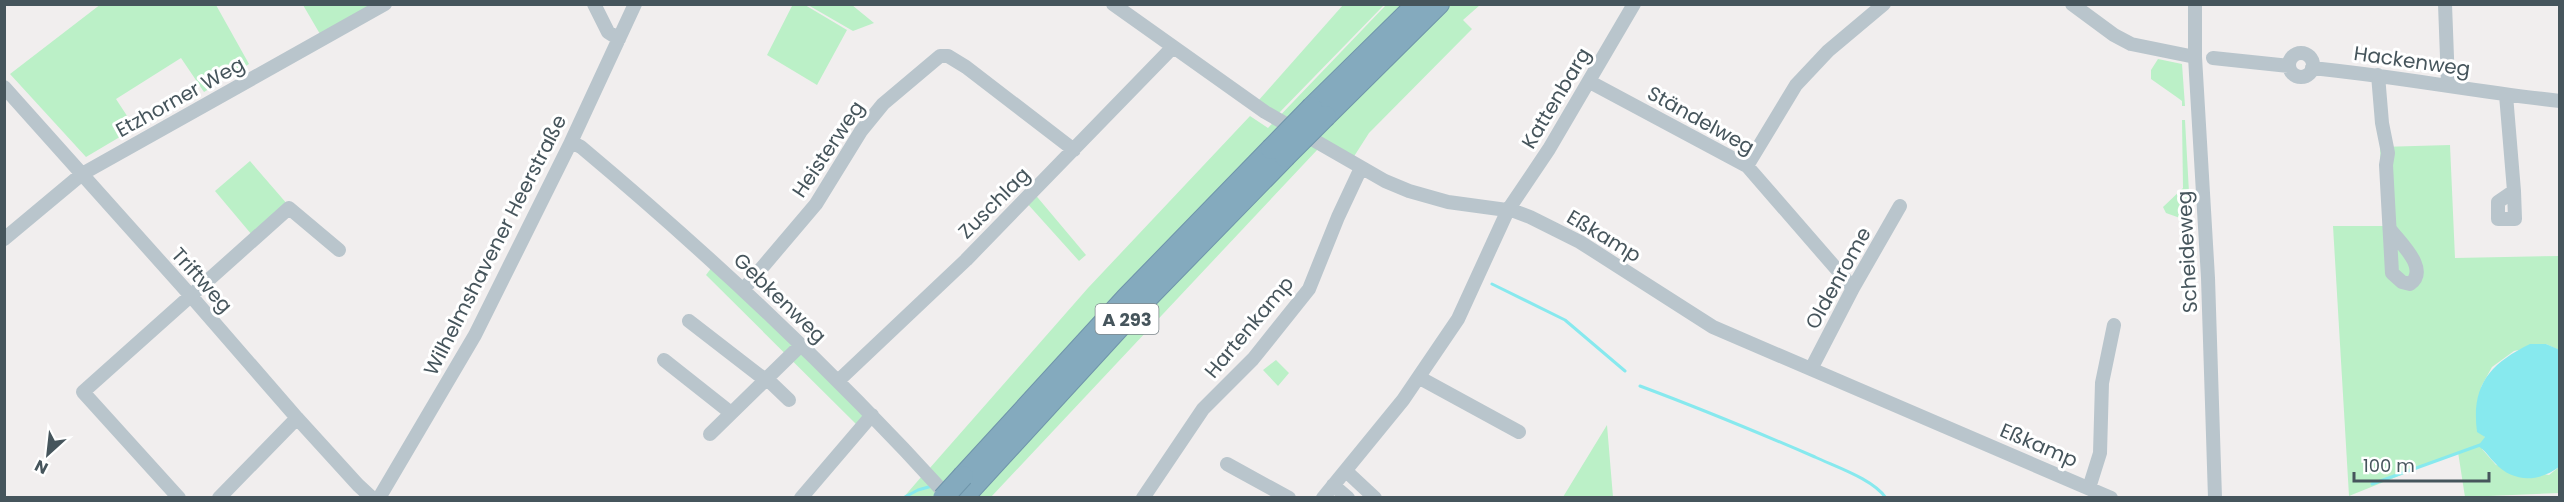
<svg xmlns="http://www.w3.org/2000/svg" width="2564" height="502" font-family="Poppins,sans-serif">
  <rect width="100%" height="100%" fill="#f1eeee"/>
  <path fill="#bbf0c7" d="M 101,4 L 216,5 L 249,64 L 204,92 L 181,58 L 116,99 L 135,128 L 86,157 L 10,74 Z
    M 793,4 L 805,5 L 847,30 L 817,85 L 767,55 Z
    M 303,5 L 375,5 L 320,34 Z
    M 808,5 L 852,5 L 874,23 L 853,31 Z
    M 1343,5 L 1384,5 L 1278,114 L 1258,101 Z
    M 1386,5 L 1480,5 L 1463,20 L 1472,29 L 1369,133 L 1353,158 L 1318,149 L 991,497 L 953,497 L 929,469 L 1088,288 L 1250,116 L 1268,128 Z
    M 2158,59 L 2182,64 L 2185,106 L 2182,106 L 2182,101 L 2178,98 L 2151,79 L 2151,70 Z
    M 2182,120 L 2185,120 L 2190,211 L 2180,218 L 2166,213 L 2163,207 L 2183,188 Z
    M 2450,145 L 2455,258 L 2559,256 L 2559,350 L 2546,344 L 2514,351 L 2492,367 L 2481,387 L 2483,435 L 2485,437 L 2482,449 L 2496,465 L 2549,475 L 2559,467 L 2559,493 L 2465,497 L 2458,452 L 2349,496 L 2333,226 L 2383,226 L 2380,147 Z
    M 250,161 L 288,205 L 252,235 L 215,191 Z
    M 1033,192 L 1086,255 L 1079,261 L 1025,201 Z
    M 712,267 L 865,414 L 856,424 L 706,275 Z
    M 1276,360 L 1289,373 L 1278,386 L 1263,370 Z
    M 1607,425 L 1613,497 L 1563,497 Z
    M 922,476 L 941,498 L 903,498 Z"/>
  <path fill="#87e9ee" d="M 2530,344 L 2546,344 L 2560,350 L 2559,467 C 2539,482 2513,483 2495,463 C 2489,457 2485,450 2478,446 L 2485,437 L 2477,432 C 2471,386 2489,364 2530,344 Z"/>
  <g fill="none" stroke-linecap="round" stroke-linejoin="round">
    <path stroke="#87e9ee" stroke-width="3" d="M 1492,284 L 1565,320 L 1625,371
      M 1640,386 C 1699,408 1757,432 1815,457 C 1836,467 1873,479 1886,498
      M 2372,484 L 2480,445
      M 903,498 L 918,490 L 932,486"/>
    <g stroke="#6f95aa" stroke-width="22">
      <path id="highway" d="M 1312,107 L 1417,4
        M 1326,116 L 1439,4
        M 963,476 L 1126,298 L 1271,149
        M 963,498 L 1128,318 L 1285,157"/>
    </g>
    <path stroke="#b9c5cc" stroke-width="14" d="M 594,4 L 608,32 L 619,39
      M 1113,4 L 1265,112 L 1385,181 L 1409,191 L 1448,202 L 1514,211 L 1530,217 L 1580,242 L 1713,327 L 2111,498
      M 2072,4 L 2114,35 L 2131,44 L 2195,57
      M 2195,4 L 2195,57 L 2208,278 L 2215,498
      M 2445,4 L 2448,84
      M2289 65a12 12 0 1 1 24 0a12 12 0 1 1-24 0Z
      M 2213,58 L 2289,66
      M 2312,68 C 2395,76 2477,92 2560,101
      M 2378,75 L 2382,123 L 2388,153 L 2386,165 L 2392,273 L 2402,282 L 2410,284 C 2430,269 2400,243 2390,229
      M 1590,82 L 1747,166 L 1853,288
      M 4,87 L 191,296 L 297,418 L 358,485 L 372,498
      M 2506,95 L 2514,191 L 2498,202 L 2498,219 L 2515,219 L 2514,191
      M 571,142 L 581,147 C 711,256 835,372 949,498
      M 1747,166 L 1796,85 L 1828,51 L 1884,4
      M 4,239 L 82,174 L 385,4
      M 743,290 L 816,204 L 861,131 L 883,104 L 940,56 L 948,56 L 966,67 L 1074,150
      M 689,321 L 764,379
      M 664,360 L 731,413
      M 1811,369 L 1853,288 L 1900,206
      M 766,378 L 789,400
      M 1420,378 L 1519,432
      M 838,381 L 966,260 L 1173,47
      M 710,434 L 801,345
      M 1227,464 L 1289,498
      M 1346,471 L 1375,498
      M 1333,485 L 1348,498
      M 2089,488 L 2100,453 L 2102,383 L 2114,325
      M 179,498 L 83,392 L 289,208 L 339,250
      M 219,498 L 297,418
      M 379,498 L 475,335 L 571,142 L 635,4
      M 801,498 L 872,415
      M 1143,498 L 1203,409 L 1253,359 L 1309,289 L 1338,217 L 1361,168
      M 1323,498 L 1403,400 L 1458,319 L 1508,210 L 1549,149 L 1634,4"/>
    <use href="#highway" stroke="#84aabe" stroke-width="20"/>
    <g stroke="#6f95aa" stroke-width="22" stroke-linecap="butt">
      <path id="highway-bridge" d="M 1271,149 L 1312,107
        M 1285,157 L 1326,116
        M 943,498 L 963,476"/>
    </g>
    <use href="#highway-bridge" stroke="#84aabe" stroke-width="20"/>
  </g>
  <g text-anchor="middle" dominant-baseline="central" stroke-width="6" stroke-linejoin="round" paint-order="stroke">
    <rect fill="#fff" stroke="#7e888d" stroke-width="1.5" x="1095.5" y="304" width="63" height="30" rx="4.5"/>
    <g font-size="18" font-weight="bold" fill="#46555c">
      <text x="1127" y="319">A 293</text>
    </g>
    <g font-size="20" fill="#46555c" stroke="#fff">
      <text transform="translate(2412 61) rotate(8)">Hackenweg</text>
      <text transform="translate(180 97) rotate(-29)">Etzhorner Weg</text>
      <text transform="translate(1556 98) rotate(-59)">Kattenbarg</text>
      <text transform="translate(1701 120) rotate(29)">Ständelweg</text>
      <text transform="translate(828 149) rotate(-56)">Heisterweg</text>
      <text transform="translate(994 203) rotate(-45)">Zuschlag</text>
      <text transform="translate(1604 236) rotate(31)">Eßkamp</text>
      <text transform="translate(495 245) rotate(-63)">Wilhelmshavener Heerstraße</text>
      <text transform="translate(2187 252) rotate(-93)">Scheideweg</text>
      <text transform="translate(1838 278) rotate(-61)">Oldenrome</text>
      <text transform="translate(202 280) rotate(48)">Triftweg</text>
      <text transform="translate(780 298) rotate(44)">Gebkenweg</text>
      <text transform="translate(1249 327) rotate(-50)">Hartenkamp</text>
      <text transform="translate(2039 445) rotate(23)">Eßkamp</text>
    </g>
  </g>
  <rect width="2564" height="502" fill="none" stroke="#46555c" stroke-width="12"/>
  <g transform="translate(48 454) rotate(207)" stroke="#ffffff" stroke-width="4.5" paint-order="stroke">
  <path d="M0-4.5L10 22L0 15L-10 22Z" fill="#46555c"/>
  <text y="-9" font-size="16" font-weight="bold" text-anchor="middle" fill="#46555c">N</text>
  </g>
  <path d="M2354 472v9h135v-9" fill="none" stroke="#46555c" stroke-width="3"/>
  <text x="2363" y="472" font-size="18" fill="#46555c" stroke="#ffffff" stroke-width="4.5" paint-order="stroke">100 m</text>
</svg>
